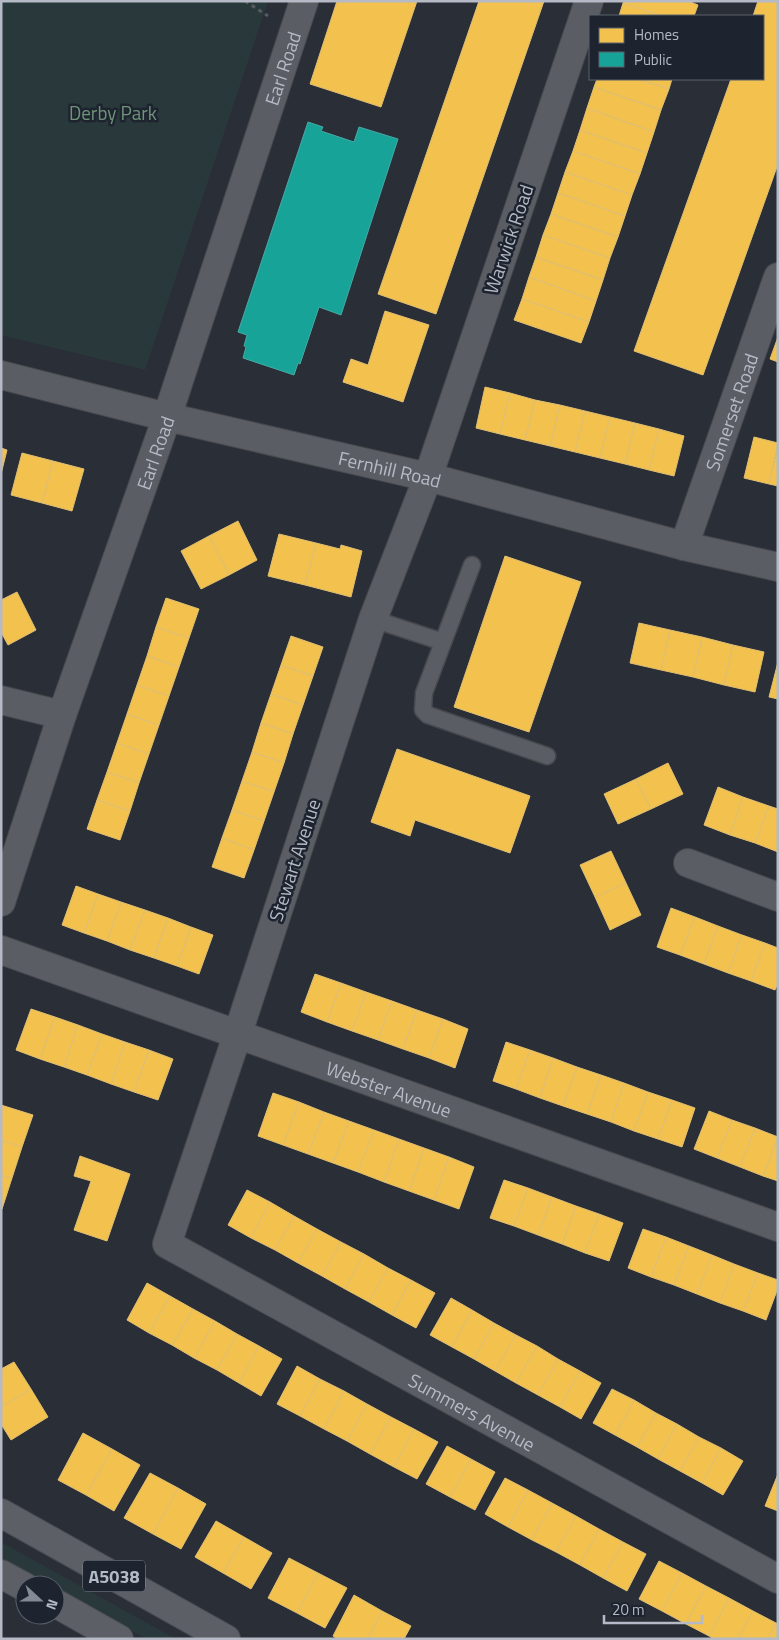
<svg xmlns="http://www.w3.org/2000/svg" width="779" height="1640" font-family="'Titillium Web',sans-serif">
  <rect width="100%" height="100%" fill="#2a2e36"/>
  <path fill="#29383b" d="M 1,1 L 268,1 L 145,370 L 1,335 Z
    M 1,1542 L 176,1639 L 146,1639 L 55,1588 L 55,1585 L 49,1585 L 1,1559 Z"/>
  <path fill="#f2c14e" stroke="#e0bf72" d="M 337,1 L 417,1 L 381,107 L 310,84 Z
    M 479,1 L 544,1 L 436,314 L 378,294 Z
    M 624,1 L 688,1 L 698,5 L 694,16 L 662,16 L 623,3 Z
    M 758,1 L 778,1 L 778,164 L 703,375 L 634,351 L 731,79 L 763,79 L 763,16 L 753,16 Z
    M 623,3 L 662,16 L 619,16 Z
    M 597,79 L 638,79 L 669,89 L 661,110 L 594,87 Z
    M 638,79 L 672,79 L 669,89 Z
    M 594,87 L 661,110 L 654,132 L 587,108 Z
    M 587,108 L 654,132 L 647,153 L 580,130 Z
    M 580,130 L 647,153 L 640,174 L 573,151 Z
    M 573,151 L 640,174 L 632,195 L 565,172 Z
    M 565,172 L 632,195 L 625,216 L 558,193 Z
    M 558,193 L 625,216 L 618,237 L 551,214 Z
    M 551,214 L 618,237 L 610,258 L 543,235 Z
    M 543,235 L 610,258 L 603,280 L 536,257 Z
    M 536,257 L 603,280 L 596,301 L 529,277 Z
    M 529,277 L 596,301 L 589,322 L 522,299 Z
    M 522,299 L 589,322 L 581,343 L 514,320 Z
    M 385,311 L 429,325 L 403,402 L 343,382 L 351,359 L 368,365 Z
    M 778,337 L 778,362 L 770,359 Z
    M 485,387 L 510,393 L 500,434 L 476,428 Z
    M 510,393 L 535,400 L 525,440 L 500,434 Z
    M 535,400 L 560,405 L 550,446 L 525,440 Z
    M 560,405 L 585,411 L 575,452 L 550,446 Z
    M 585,411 L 610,417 L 600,458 L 575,452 Z
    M 610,417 L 635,423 L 625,464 L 600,458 Z
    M 635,423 L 659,429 L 649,470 L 625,464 Z
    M 659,429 L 684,436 L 674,476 L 649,470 Z
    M 754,437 L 778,443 L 769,484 L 744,478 Z
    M 778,446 L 778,486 L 769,484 Z
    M 1,448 L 7,450 L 1,474 Z
    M 22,453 L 53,461 L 42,503 L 11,495 Z
    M 53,461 L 84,469 L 72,511 L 42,503 Z
    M 238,521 L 257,560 L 229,575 L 209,536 Z
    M 279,534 L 316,543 L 305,585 L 268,576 Z
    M 209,536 L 229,575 L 201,589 L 181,551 Z
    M 316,543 L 340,549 L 341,545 L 362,551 L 351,597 L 305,585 Z
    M 505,556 L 581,582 L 529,732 L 454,707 Z
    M 17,592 L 36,630 L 8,645 L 1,632 L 1,600 Z
    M 166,598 L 199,609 L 189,638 L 156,627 Z
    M 639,623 L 670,630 L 661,670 L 630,663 Z
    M 156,627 L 189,638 L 179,667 L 147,656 Z
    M 670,630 L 702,637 L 693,677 L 661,670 Z
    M 291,636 L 323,647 L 313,676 L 281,665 Z
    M 702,637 L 733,645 L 724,685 L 693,677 Z
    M 733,645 L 764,652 L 755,692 L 724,685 Z
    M 147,656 L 179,667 L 169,696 L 137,685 Z
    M 778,662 L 778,699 L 769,697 Z
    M 281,665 L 313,676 L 303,705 L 271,694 Z
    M 137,685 L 169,696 L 159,725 L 127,714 Z
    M 271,694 L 303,705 L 293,734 L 261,723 Z
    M 127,714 L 159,725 L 149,754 L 117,743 Z
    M 261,723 L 293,734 L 284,763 L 252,752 Z
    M 117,743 L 149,754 L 139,783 L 107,772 Z
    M 397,749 L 530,796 L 510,853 L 415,820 L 410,836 L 371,822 Z
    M 252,752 L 284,763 L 274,792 L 242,781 Z
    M 668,763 L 683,794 L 651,809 L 636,779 Z
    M 107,772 L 139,783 L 130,811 L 97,800 Z
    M 636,779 L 651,809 L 618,824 L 604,794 Z
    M 242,781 L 274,792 L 264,821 L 232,810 Z
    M 718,787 L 743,797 L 730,835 L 704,825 Z
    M 743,797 L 769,806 L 755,843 L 730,835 Z
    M 97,800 L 130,811 L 120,840 L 87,829 Z
    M 769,806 L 778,809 L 778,852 L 755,843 Z
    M 232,810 L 264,821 L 254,850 L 222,838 Z
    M 222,838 L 254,850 L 244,878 L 212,867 Z
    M 611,851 L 626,883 L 595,897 L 580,865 Z
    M 626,883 L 641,915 L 610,930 L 595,897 Z
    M 76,886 L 98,894 L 84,933 L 62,925 Z
    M 98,894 L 121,902 L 107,941 L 84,933 Z
    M 121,902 L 145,910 L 130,950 L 107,941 Z
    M 671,908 L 695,917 L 680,955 L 657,947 Z
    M 145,910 L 168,918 L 154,958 L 130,950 Z
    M 695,917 L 718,926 L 704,964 L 680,955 Z
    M 168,918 L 191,927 L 177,966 L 154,958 Z
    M 718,926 L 742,935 L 728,973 L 704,964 Z
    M 191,927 L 213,935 L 199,974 L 177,966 Z
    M 742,935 L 765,943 L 751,981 L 728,973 Z
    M 765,943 L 778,948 L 778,983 L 775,990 L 751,981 Z
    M 315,974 L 341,983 L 327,1022 L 301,1012 Z
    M 341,983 L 366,992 L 352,1031 L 327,1022 Z
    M 366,992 L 392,1001 L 378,1040 L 352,1031 Z
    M 392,1001 L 417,1010 L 403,1049 L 378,1040 Z
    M 31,1009 L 55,1017 L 40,1059 L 16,1050 Z
    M 417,1010 L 443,1019 L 429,1058 L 403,1049 Z
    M 55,1017 L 78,1025 L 64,1067 L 40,1059 Z
    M 443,1019 L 468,1029 L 455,1068 L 429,1058 Z
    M 78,1025 L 102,1034 L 87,1075 L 64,1067 Z
    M 102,1034 L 125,1042 L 111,1084 L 87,1075 Z
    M 125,1042 L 149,1050 L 134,1092 L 111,1084 Z
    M 506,1042 L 530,1050 L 516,1089 L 493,1081 Z
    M 149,1050 L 173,1059 L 158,1100 L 134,1092 Z
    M 530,1050 L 553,1058 L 540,1098 L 516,1089 Z
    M 553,1058 L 577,1067 L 563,1106 L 540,1098 Z
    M 577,1067 L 601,1075 L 587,1114 L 563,1106 Z
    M 601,1075 L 624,1083 L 611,1122 L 587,1114 Z
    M 624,1083 L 648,1092 L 634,1131 L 611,1122 Z
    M 648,1092 L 672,1100 L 658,1139 L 634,1131 Z
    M 273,1093 L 299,1102 L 283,1145 L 258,1136 Z
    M 672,1100 L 695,1108 L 682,1147 L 658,1139 Z
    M 299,1102 L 324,1112 L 308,1154 L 283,1145 Z
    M 1,1105 L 33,1115 L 22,1147 L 1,1140 Z
    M 709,1111 L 732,1120 L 717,1158 L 694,1149 Z
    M 324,1112 L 349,1121 L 333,1163 L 308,1154 Z
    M 732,1120 L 755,1128 L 740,1167 L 717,1158 Z
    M 349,1121 L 374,1130 L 358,1172 L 333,1163 Z
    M 755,1128 L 778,1137 L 763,1176 L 740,1167 Z
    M 374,1130 L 399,1139 L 384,1182 L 358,1172 Z
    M 778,1137 L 778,1181 L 763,1176 Z
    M 399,1139 L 424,1148 L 409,1191 L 384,1182 Z
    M 1,1140 L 22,1147 L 12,1178 L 1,1175 Z
    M 424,1148 L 449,1157 L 434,1200 L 409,1191 Z
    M 80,1156 L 130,1174 L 107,1241 L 74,1230 L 91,1181 L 74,1176 Z
    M 449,1157 L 474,1167 L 459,1209 L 434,1200 Z
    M 1,1175 L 12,1178 L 2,1209 L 1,1209 Z
    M 504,1180 L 528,1188 L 514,1226 L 490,1218 Z
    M 528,1188 L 552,1197 L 538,1235 L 514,1226 Z
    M 247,1190 L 270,1202 L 251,1238 L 228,1225 Z
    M 552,1197 L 576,1206 L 562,1244 L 538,1235 Z
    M 270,1202 L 294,1216 L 275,1250 L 251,1238 Z
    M 576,1206 L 599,1214 L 585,1253 L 562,1244 Z
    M 599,1214 L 623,1223 L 609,1261 L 585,1253 Z
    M 294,1216 L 317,1229 L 298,1263 L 275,1250 Z
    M 317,1229 L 341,1242 L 322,1276 L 298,1263 Z
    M 643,1229 L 666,1237 L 651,1277 L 628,1268 Z
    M 666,1237 L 689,1246 L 674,1285 L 651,1277 Z
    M 341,1242 L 364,1254 L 345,1289 L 322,1276 Z
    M 689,1246 L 712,1255 L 697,1294 L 674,1285 Z
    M 364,1254 L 388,1268 L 369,1302 L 345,1289 Z
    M 712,1255 L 734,1264 L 720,1303 L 697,1294 Z
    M 734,1264 L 758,1273 L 743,1311 L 720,1303 Z
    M 388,1268 L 411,1280 L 392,1315 L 369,1302 Z
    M 758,1273 L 778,1280 L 778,1288 L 766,1320 L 743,1311 Z
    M 411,1280 L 435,1293 L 416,1328 L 392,1315 Z
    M 147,1283 L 170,1296 L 149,1333 L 127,1320 Z
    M 170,1296 L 193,1309 L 172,1345 L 149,1333 Z
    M 451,1298 L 472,1310 L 452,1347 L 430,1335 Z
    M 193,1309 L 215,1321 L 194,1358 L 172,1345 Z
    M 472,1310 L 494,1323 L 474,1359 L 452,1347 Z
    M 215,1321 L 237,1334 L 217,1370 L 194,1358 Z
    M 494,1323 L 516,1335 L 495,1371 L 474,1359 Z
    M 237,1334 L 259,1346 L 239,1383 L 217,1370 Z
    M 516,1335 L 537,1346 L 516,1383 L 495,1371 Z
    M 259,1346 L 282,1359 L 261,1396 L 239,1383 Z
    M 537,1346 L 558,1359 L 538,1395 L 516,1383 Z
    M 558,1359 L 580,1371 L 560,1407 L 538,1395 Z
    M 14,1362 L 31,1389 L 1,1407 L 1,1369 Z
    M 297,1366 L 320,1379 L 300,1416 L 277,1404 Z
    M 580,1371 L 601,1383 L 581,1419 L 560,1407 Z
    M 320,1379 L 344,1391 L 324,1429 L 300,1416 Z
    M 31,1389 L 48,1417 L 11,1440 L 1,1424 L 1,1407 Z
    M 612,1389 L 634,1400 L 615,1435 L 593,1423 Z
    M 344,1391 L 367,1404 L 347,1441 L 324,1429 Z
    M 634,1400 L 656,1413 L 637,1447 L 615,1435 Z
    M 367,1404 L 391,1417 L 370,1454 L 347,1441 Z
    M 656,1413 L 677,1424 L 658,1459 L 637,1447 Z
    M 391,1417 L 414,1429 L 394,1467 L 370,1454 Z
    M 677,1424 L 699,1437 L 680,1471 L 658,1459 Z
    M 414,1429 L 438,1442 L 417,1479 L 394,1467 Z
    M 83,1433 L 112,1449 L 86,1495 L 58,1480 Z
    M 699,1437 L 721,1448 L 702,1483 L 680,1471 Z
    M 447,1446 L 471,1459 L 450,1497 L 426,1484 Z
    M 721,1448 L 743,1461 L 723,1495 L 702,1483 Z
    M 112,1449 L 140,1465 L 114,1511 L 86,1495 Z
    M 471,1459 L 495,1472 L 475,1510 L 450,1497 Z
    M 150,1473 L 178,1488 L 153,1534 L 124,1518 Z
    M 778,1474 L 778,1511 L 765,1506 Z
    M 505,1478 L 528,1490 L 508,1527 L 485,1514 Z
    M 178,1488 L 206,1504 L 181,1549 L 153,1534 Z
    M 528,1490 L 552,1503 L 532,1540 L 508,1527 Z
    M 552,1503 L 576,1516 L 556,1552 L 532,1540 Z
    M 576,1516 L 599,1529 L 580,1565 L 556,1552 Z
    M 216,1521 L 244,1537 L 223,1573 L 195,1557 Z
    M 599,1529 L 623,1542 L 603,1578 L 580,1565 Z
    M 244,1537 L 272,1553 L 251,1589 L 223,1573 Z
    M 623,1542 L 646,1554 L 627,1591 L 603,1578 Z
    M 289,1558 L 318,1573 L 297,1613 L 268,1598 Z
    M 659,1561 L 682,1573 L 662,1611 L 639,1599 Z
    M 318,1573 L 347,1588 L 325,1628 L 297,1613 Z
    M 682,1573 L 706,1586 L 686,1624 L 662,1611 Z
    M 706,1586 L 729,1598 L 709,1636 L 686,1624 Z
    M 354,1595 L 382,1611 L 368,1639 L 337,1639 L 333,1636 Z
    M 729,1598 L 753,1611 L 738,1639 L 714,1639 L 709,1636 Z
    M 382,1611 L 411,1626 L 404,1639 L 368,1639 Z
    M 753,1611 L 776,1623 L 768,1639 L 738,1639 Z
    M 776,1623 L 778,1624 L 778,1639 L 768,1639 Z"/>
  <path fill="#17a398" stroke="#46aaa6" d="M 308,122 L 323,127 L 321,131 L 354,142 L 359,127 L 398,139 L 341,315 L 319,307 L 300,364 L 298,363 L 294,375 L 243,358 L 246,347 L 244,346 L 247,335 L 238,332 Z"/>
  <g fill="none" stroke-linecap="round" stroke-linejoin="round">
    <g stroke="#46494e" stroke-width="19">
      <path id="service" d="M 472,565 L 424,693 L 423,710 L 428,715 L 547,756
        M 373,619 L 443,642"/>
    </g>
    <g stroke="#46494e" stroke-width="30">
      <g id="minor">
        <path id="s1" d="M 589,1 L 428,477 L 373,619 L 238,1033 L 167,1244 L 778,1579"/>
        <path id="s2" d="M 1,375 L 167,417 L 428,477 L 684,546 L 778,567"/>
        <path id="s3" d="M 684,546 L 778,277"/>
        <path d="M 1,700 L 62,715"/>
        <path d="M 688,863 L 778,897"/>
        <path id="s4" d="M 1,902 L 62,715 L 167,417 L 304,1"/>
        <path id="s5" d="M 1,950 L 778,1227"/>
      </g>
    </g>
    <g stroke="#484b52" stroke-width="30">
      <path id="primary" d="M 1,1513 L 226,1639
        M 1,1574 L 25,1587
        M 55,1603 L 119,1639"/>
    </g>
    <path stroke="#585c60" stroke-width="3" stroke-dasharray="4 4" stroke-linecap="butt" d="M 245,1 L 268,16"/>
    <use href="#service" stroke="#5a5d63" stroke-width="16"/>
    <use href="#minor" stroke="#5a5d63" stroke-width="28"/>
    <use href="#primary" stroke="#5c5f65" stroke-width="28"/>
  </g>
  <g text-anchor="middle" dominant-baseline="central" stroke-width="5" stroke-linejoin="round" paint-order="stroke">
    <rect fill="#1e242f" stroke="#888d99" stroke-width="1" x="83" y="1560.5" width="62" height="31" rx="4"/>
    <g font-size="18" font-weight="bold" fill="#b5bac6">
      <text x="114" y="1576">A5038</text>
    </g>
    <g font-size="19" fill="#b5bac6" stroke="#1e242f">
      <text stroke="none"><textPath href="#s4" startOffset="880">Earl Road</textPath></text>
      <text transform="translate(508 239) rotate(-71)">Warwick Road</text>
      <text stroke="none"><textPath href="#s3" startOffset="142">Somerset Road</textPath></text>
      <text stroke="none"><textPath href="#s4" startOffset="475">Earl Road</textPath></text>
      <text stroke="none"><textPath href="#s2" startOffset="400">Fernhill Road</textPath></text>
      <text transform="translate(294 860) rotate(-72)">Stewart Avenue</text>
      <text stroke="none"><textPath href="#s5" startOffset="412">Webster Avenue</textPath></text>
      <text stroke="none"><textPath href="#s1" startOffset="1661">Summers Avenue</textPath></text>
    </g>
    <g font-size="19" fill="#6f9479" stroke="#1e242f">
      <text x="113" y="112">Derby Park</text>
    </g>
  </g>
  <rect width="779" height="1640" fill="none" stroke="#b5bac6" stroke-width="5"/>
  <rect x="589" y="15" width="175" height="65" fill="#1e242f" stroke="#5a606b"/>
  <rect x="599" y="28" width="25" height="15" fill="#f2c14e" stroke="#5a606b"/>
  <text x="634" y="40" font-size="15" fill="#b5bac6">Homes</text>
  <rect x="599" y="52" width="25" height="15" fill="#17a398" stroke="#5a606b"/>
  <text x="634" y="65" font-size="15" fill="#b5bac6">Public</text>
  <g transform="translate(40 1600) rotate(111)"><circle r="24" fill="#1e242f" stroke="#5a606b"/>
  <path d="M0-4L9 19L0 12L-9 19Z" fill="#848994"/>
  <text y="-8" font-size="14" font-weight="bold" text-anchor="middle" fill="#b5bac6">N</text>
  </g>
  <path d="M604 1615v8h98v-8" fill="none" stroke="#b5bac6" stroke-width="2.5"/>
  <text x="612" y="1615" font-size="15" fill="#b5bac6" stroke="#1e242f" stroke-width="4" paint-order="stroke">20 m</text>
</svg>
